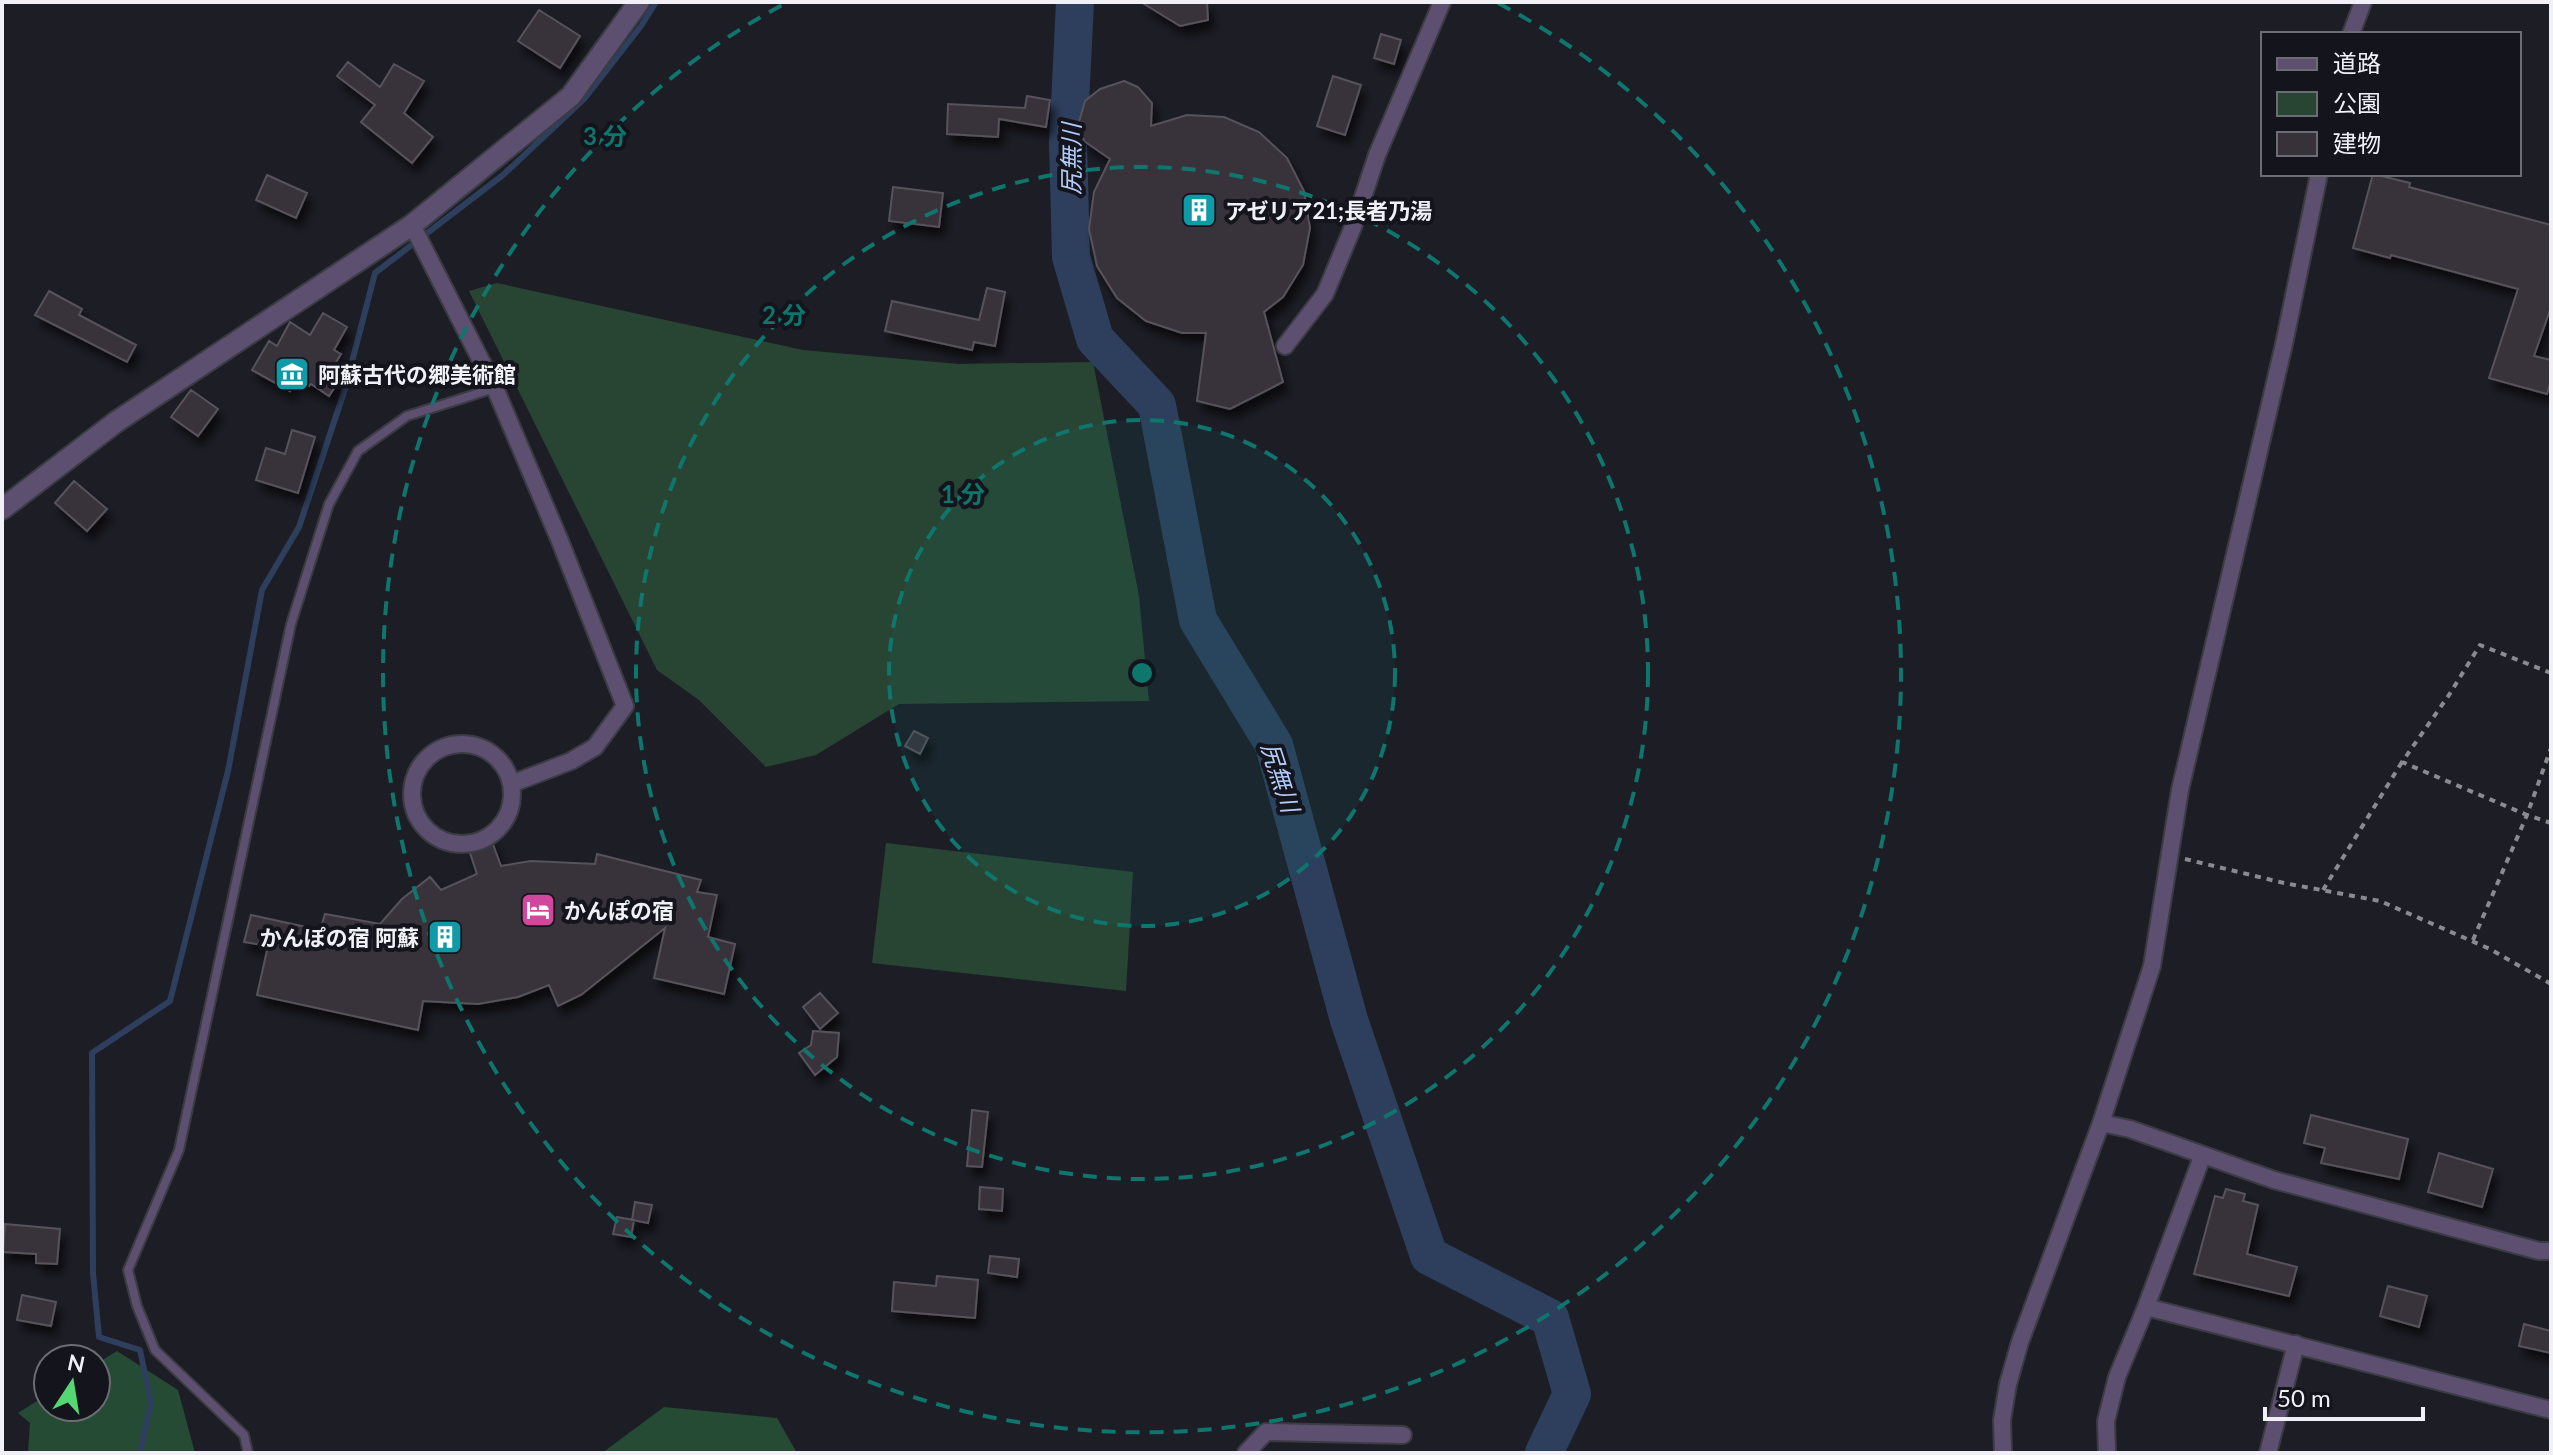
<svg xmlns="http://www.w3.org/2000/svg" width="2553" height="1455" font-family="Lato,'Noto Sans JP',sans-serif">
  <defs>
    <filter id="shadow"><feDropShadow dx="5" dy="9" stdDeviation="4" flood-color="#0009"/></filter>
  </defs>
  <rect width="100%" height="100%" fill="#1d1d26"/>
  <path fill="#284533" d="M 497,283 L 803,350 L 958,364 L 1093,362 L 1139,596 L 1149,701 L 899,704 L 816,755 L 766,767 L 699,700 L 657,670 L 469,291 Z
    M 886,843 L 1133,872 L 1126,991 L 872,963 Z"/>
  <path fill="#264b34" d="M 117,1351 L 178,1390 L 195,1453 L 28,1453 L 30,1423 L 18,1413 L 48,1394 L 48,1407 L 96,1407 L 96,1364 Z
    M 664,1407 L 777,1418 L 797,1453 L 602,1453 Z"/>
  <g fill="none" stroke-linecap="round" stroke-linejoin="round">
    <path stroke="#2d3f5d" stroke-width="6" d="M 140,1452 L 151,1403 L 140,1350 L 99,1337 L 93,1273 L 92,1053 L 170,1001 L 228,771 L 262,590 L 299,527 L 345,389 L 375,273 L 503,175 L 585,98 L 641,26 L 656,2"/>
    <path stroke="#2d3f5d" stroke-width="38" d="M 1075,2 L 1068,143 L 1071,257 L 1095,339 L 1157,405 L 1198,620 L 1274,745 L 1349,1020 L 1429,1256 L 1550,1318 L 1572,1394 L 1544,1453"/>
  </g>
  <path fill="#37323a" stroke="#57525b" stroke-width="2" filter="url(#shadow)" d="M 1141,2 L 1207,2 L 1208,20 L 1180,26 Z
    M 539,10 L 580,36 L 560,68 L 518,41 Z
    M 1381,34 L 1401,40 L 1394,64 L 1374,58 Z
    M 348,62 L 380,87 L 394,64 L 424,81 L 404,113 L 433,137 L 412,163 L 361,122 L 375,105 L 337,76 Z
    M 1333,76 L 1361,85 L 1345,135 L 1317,126 Z
    M 1124,81 L 1138,87 L 1152,103 L 1151,126 L 1187,115 L 1224,117 L 1259,132 L 1287,158 L 1304,191 L 1310,228 L 1303,265 L 1283,297 L 1264,312 L 1283,382 L 1230,409 L 1197,401 L 1206,333 L 1182,333 L 1146,321 L 1117,298 L 1097,266 L 1089,229 L 1094,192 L 1110,159 L 1084,141 L 1079,122 L 1085,101 L 1100,89 Z
    M 1027,96 L 1050,100 L 1046,127 L 999,119 L 998,137 L 947,134 L 948,104 L 1025,108 Z
    M 2373,174 L 2410,183 L 2409,187 L 2551,225 L 2551,307 L 2534,356 L 2551,360 L 2551,380 L 2547,394 L 2489,378 L 2518,289 L 2391,255 L 2390,258 L 2353,248 Z
    M 267,175 L 307,193 L 296,218 L 256,200 Z
    M 893,187 L 943,193 L 939,227 L 889,221 Z
    M 987,288 L 1005,292 L 995,346 L 974,342 L 972,350 L 885,331 L 892,301 L 979,320 Z
    M 49,291 L 82,309 L 79,315 L 136,345 L 127,362 L 35,315 Z
    M 323,313 L 347,327 L 334,350 L 341,354 L 330,372 L 340,379 L 329,396 L 311,384 L 309,386 L 296,379 L 290,391 L 252,370 L 269,341 L 277,346 L 290,322 L 310,335 Z
    M 191,390 L 218,409 L 198,436 L 171,417 Z
    M 292,430 L 315,437 L 298,493 L 256,480 L 266,448 L 285,454 Z
    M 74,481 L 107,509 L 87,531 L 55,503 Z
    M 914,731 L 928,738 L 920,754 L 905,746 Z
    M 491,839 L 501,866 L 531,861 L 595,864 L 597,854 L 701,880 L 697,892 L 717,895 L 708,937 L 735,944 L 724,994 L 654,978 L 665,928 L 581,995 L 558,1006 L 549,985 L 518,997 L 478,1004 L 423,1001 L 418,1030 L 257,995 L 268,946 L 244,942 L 251,915 L 320,930 L 325,914 L 380,924 L 402,899 L 430,877 L 441,890 L 477,874 L 468,847 Z
    M 820,993 L 838,1013 L 820,1029 L 803,1007 Z
    M 813,1031 L 839,1033 L 837,1057 L 815,1075 L 799,1053 L 811,1045 Z
    M 972,1110 L 988,1112 L 982,1167 L 967,1166 Z
    M 2311,1115 L 2408,1139 L 2399,1179 L 2321,1163 L 2325,1148 L 2304,1143 Z
    M 2439,1153 L 2493,1169 L 2482,1207 L 2428,1192 Z
    M 980,1187 L 1003,1189 L 1002,1211 L 979,1209 Z
    M 2226,1189 L 2245,1194 L 2243,1201 L 2258,1205 L 2247,1254 L 2297,1267 L 2289,1296 L 2194,1274 L 2215,1196 L 2223,1198 Z
    M 635,1202 L 652,1205 L 648,1223 L 632,1220 Z
    M 617,1217 L 634,1220 L 631,1237 L 613,1234 Z
    M 5,1224 L 60,1229 L 57,1264 L 36,1263 L 36,1254 L 3,1252 Z
    M 990,1256 L 1019,1259 L 1017,1277 L 988,1273 Z
    M 937,1276 L 978,1280 L 975,1318 L 892,1311 L 894,1282 L 936,1286 Z
    M 2388,1286 L 2427,1296 L 2419,1327 L 2380,1316 Z
    M 22,1295 L 56,1302 L 51,1326 L 17,1320 Z
    M 2524,1324 L 2551,1331 L 2551,1353 L 2519,1346 Z"/>
  <g fill="none" stroke-linecap="round" stroke-linejoin="round">
    <g stroke="#3b3b43" stroke-width="12">
      <path id="service" d="M 248,1453 L 244,1435 L 155,1350 L 137,1306 L 128,1270 L 179,1150 L 291,624 L 329,504 L 358,451 L 407,416 L 495,388"/>
    </g>
    <g stroke="#3b3b43" stroke-width="20">
      <path id="minor" d="M 2351,34 L 2363,2
        M 412,225 L 495,388 L 560,541 L 625,706 L 595,747 L 571,761 L 511,784
        M 1285,346 L 1325,294 L 1353,227 L 1377,155 L 1442,2
        M412 794a50 50 0 1 1 100 0a50 50 0 1 1-100 0Z
        M 2101,1123 L 2130,1129 L 2274,1180 L 2539,1251 L 2551,1251
        M 2146,1307 L 2551,1410
        M 1246,1453 L 1266,1432 L 1403,1435
        M 2003,1453 L 2002,1420 L 2008,1384 L 2020,1342 L 2101,1123 L 2152,966 L 2180,790 L 2284,344 L 2319,174
        M 2107,1453 L 2106,1421 L 2117,1377 L 2146,1307 L 2202,1157
        M 2268,1453 L 2296,1344"/>
    </g>
    <g stroke="#3b3b43" stroke-width="24">
      <path id="tertiary" d="M 2,509 L 116,422 L 412,225 L 571,96 L 639,2"/>
    </g>
    <path stroke="#8a8a91" stroke-width="4" stroke-dasharray="6 6" stroke-linecap="butt" d="M 2551,673 L 2480,645 L 2449,695 L 2402,762 L 2527,815 L 2551,748
      M 2185,859 L 2284,883 L 2380,901 L 2490,949 L 2551,984
      M 2323,890 L 2402,762
      M 2473,940 L 2527,815 L 2551,823"/>
    <use href="#service" stroke="#5c4f6f" stroke-width="8"/>
    <use href="#minor" stroke="#5c4f6f" stroke-width="16"/>
    <use href="#tertiary" stroke="#5c4f6f" stroke-width="20"/>
  </g>
  <circle cx="1142" cy="673" r="253" fill="#0f766e" fill-opacity=".12"/>
  <g fill="none" stroke="#0f766e" stroke-width="4" stroke-dasharray="14 10">
    <circle cx="1142" cy="673" r="253"/>
    <circle cx="1142" cy="673" r="506"/>
    <path d="M1498 3A759 759 0 1 1 786 3"/>
  </g>
  <defs>
    <g id="building-square" transform="scale(1.8)"><rect x="-9" y="-9" width="18" height="18" rx="4" fill="#0f9aa8" stroke="#14141c"/><path d="M-4-6H4V6H1V3H-1V6H-4ZM-2.5-4.3h1.7v1.8h-1.7ZM.8-4.3h1.7v1.8H.8ZM-2.5-1h1.7V.8h-1.7ZM.8-1h1.7V.8H.8Z" fill="#fff"/></g>
    <g id="museum-square" transform="scale(1.8)"><rect x="-9" y="-9" width="18" height="18" rx="4" fill="#0f9aa8" stroke="#14141c"/><path d="M0-6L6-3V-2H-6V-3ZM-5-1h2V3h-2ZM-1-1h2V3h-2ZM3-1h2V3H3ZM-6 4H6V6H-6Z" fill="#fff"/></g>
    <g id="hotel-square" transform="scale(1.8)"><rect x="-9" y="-9" width="18" height="18" rx="4" fill="#d1479c" stroke="#14141c"/><path d="M-6-4.5h1.5V1H6V5H4.5V3h-9V5H-6ZM-4 0a1.8 1.8 0 1 1 3.6 0ZM.5 0V-2.5h3Q6-2.5 6 0Z" fill="#fff"/></g>
  </defs>
  <g fill-rule="evenodd">
    <use href="#building-square" x="1199" y="210"/>
    <use href="#museum-square" x="292" y="374"/>
    <use href="#hotel-square" x="538" y="910"/>
    <use href="#building-square" x="445" y="937"/>
  </g>
  <g text-anchor="middle" dominant-baseline="central" stroke-width="8" stroke-linejoin="round" paint-order="stroke">
    <g font-size="22" font-weight="bold" fill="#f0f0f6" stroke="#14141c" text-anchor="start">
      <text x="1225" y="210">アゼリア21;長者乃湯</text>
      <text x="318" y="374">阿蘇古代の郷美術館</text>
      <text x="564" y="910">かんぽの宿</text>
      <text x="419" y="937" text-anchor="end">かんぽの宿 阿蘇</text>
    </g>
    <g font-size="24" font-style="italic" fill="#b1ccf9" stroke="#14141c">
      <text transform="translate(1070 159) rotate(-90)">尻無川</text>
      <text transform="translate(1281 777) rotate(72)">尻無川</text>
    </g>
  </g>
  <circle cx="1142" cy="673" r="12" fill="#0f766e" stroke="#14141c" stroke-width="4"/>
  <g font-size="24" text-anchor="middle" font-weight="bold" fill="#0f766e" stroke="#14141c" stroke-width="8" stroke-linejoin="round" paint-order="stroke">
    <text x="605" y="145">3 分</text>
    <text x="784" y="324">2 分</text>
    <text x="963" y="503">1 分</text>
  </g>
  <rect width="2553" height="1455" fill="none" stroke="#f0f0f6" stroke-width="8"/>
  <rect x="2261" y="32" width="260" height="144" fill="#14141c" stroke="#6c6c73" stroke-width="2"/>
  <rect x="2277" y="58" width="40" height="12" fill="#5c4f6f" stroke="#6c6c73" stroke-width="2"/>
  <text x="2333" y="72" font-size="24" fill="#f0f0f6">道路</text>
  <rect x="2277" y="92" width="40" height="24" fill="#284533" stroke="#6c6c73" stroke-width="2"/>
  <text x="2333" y="112" font-size="24" fill="#f0f0f6">公園</text>
  <rect x="2277" y="132" width="40" height="24" fill="#37323a" stroke="#6c6c73" stroke-width="2"/>
  <text x="2333" y="152" font-size="24" fill="#f0f0f6">建物</text>
  <g transform="translate(72 1383) rotate(12)"><circle r="38" fill="#14141c" stroke="#6c6c73" stroke-width="2"/>
  <path d="M0-6L14 30L0 20L-14 30Z" fill="#54d672"/>
  <text y="-12" font-size="22" font-weight="bold" text-anchor="middle" fill="#f0f0f6">N</text>
  </g>
  <path d="M2265 1407v12h158v-12" fill="none" stroke="#f0f0f6" stroke-width="4"/>
  <text x="2277" y="1407" font-size="24" fill="#f0f0f6" stroke="#14141c" stroke-width="6" paint-order="stroke">50 m</text>
</svg>
